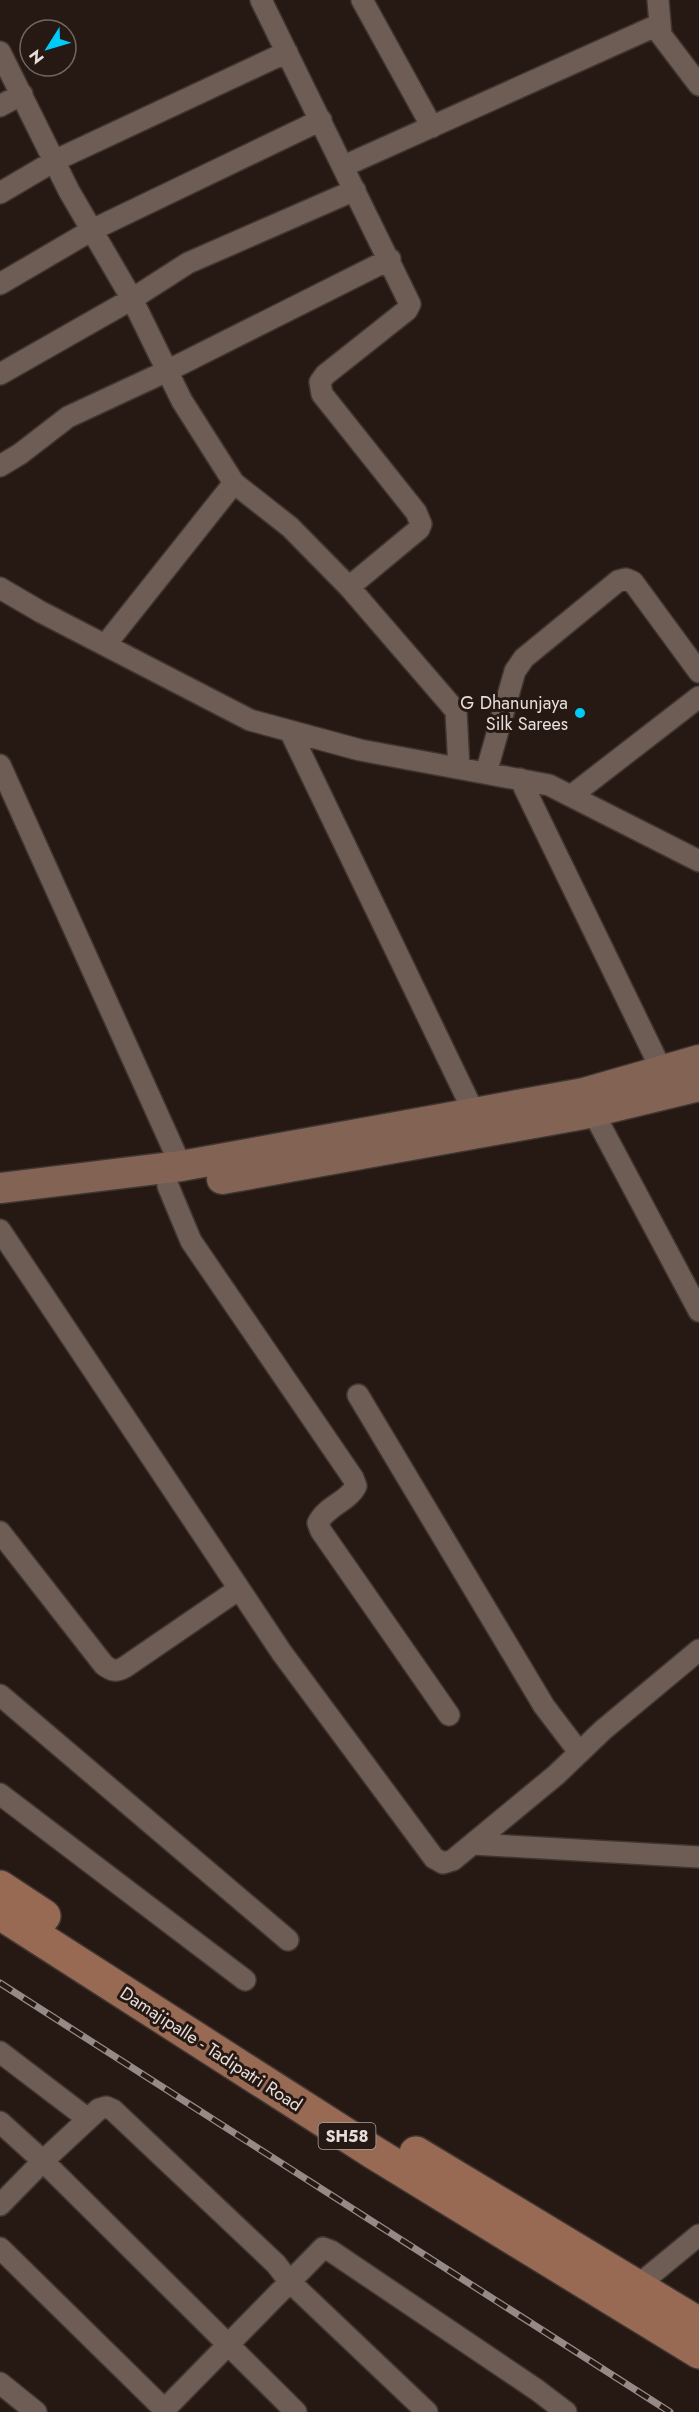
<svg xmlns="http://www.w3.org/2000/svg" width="699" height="2412" font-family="Jost,sans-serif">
  <rect width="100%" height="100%" fill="#261913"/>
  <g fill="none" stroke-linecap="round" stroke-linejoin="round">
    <g stroke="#3f3531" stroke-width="24">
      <path id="street" d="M 261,0 L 410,304 L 407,310 L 325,375 L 320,382 L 322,394 L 416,512 L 421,524 L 419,529 L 349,587
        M 362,0 L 432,127
        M 658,0 L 661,35 L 699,85
        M 0,52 L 69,191 L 132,299 L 182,401 L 234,483 L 290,527 L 349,587 L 456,711 L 459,768
        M 0,106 L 22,94
        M 344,166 L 660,24
        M 0,193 L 56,160 L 287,52
        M 0,284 L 92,230 L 321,120
        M 0,374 L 132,299 L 188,263 L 355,190
        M 0,466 L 20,454 L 68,417 L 167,371 L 390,259
        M 0,588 L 41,612 L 250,720 L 360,750 L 549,785 L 699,861
        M 106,644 L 234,483
        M 290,731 L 479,1123
        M 0,765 L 181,1166
        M 486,773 L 515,671 L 524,658 L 618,581 L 626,579 L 633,582 L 699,672
        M 520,779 L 662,1071
        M 571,796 L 699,697
        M 593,1112 L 699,1311
        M 168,1186 L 191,1241 L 353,1478 L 356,1486 C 348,1502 326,1506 318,1523 L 321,1531 L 449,1715
        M 0,1230 L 282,1653 L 434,1858 L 443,1863 L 453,1860 L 556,1775 L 603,1730 L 699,1650
        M 358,1395 L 544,1706 L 579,1752
        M 0,1532 L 104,1665 C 112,1671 116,1672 125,1667 L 239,1589
        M 0,1695 L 288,1940
        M 0,1794 L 245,1980
        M 473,1844 L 699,1857
        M 0,2052 L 88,2119
        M 0,2122 L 43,2161 L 296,2412
        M 0,2205 L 43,2161 L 99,2109 L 106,2107 L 113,2110 L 276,2264 L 289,2281 L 427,2412
        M 0,2248 L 167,2412
        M 637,2286 L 699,2235
        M 0,2383 L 36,2412
        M 162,2412 L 323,2248 L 331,2251 L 537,2390 L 566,2412"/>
    </g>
    <g stroke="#3f3531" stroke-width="33">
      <path id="secondary" d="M 222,1179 L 584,1114 L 699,1086
        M 0,1188 L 181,1166 L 584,1093 L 699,1060"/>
    </g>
    <g stroke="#3f3531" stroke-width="36">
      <path id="primary" d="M 0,1887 L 44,1916
        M 0,1913 L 373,2152 L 699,2352
        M 416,2153 L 699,2324"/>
    </g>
    <use href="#street" stroke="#6d5d55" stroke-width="21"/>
    <use href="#secondary" stroke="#836454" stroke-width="30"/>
    <use href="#primary" stroke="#986a54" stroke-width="33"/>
    <g stroke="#958a85" stroke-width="7">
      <path id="rail" d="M 0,1983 L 670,2412"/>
    </g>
    <use href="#rail" stroke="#261913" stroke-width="4.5" stroke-dasharray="14" stroke-linecap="butt"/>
  </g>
  <circle fill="#00cbf8" stroke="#261913" stroke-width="2" cx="580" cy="713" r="6"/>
  <g text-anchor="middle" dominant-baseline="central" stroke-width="6" stroke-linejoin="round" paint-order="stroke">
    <rect fill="#261913" stroke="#ada29e" stroke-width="1.5" x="318.5" y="2123" width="57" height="26" rx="4.5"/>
    <g font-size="16" font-weight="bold" fill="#e7ddd9">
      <text x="347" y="2136">SH58</text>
    </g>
    <g font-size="18" fill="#e7ddd9" stroke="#261913" text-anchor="end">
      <text x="568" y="703">G Dhanunjaya<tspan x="568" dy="21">Silk Sarees</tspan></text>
    </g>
    <g font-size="18" fill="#e7ddd9" stroke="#261913">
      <text transform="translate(211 2049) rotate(33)">Damajipalle - Tadipatri Road</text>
    </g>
  </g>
  <g transform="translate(48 48) rotate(233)"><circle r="28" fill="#261913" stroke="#736762" stroke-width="1.5"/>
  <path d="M0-4.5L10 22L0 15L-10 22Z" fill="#00cbf8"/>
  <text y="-9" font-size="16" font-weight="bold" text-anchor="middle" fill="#e7ddd9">N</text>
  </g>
</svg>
